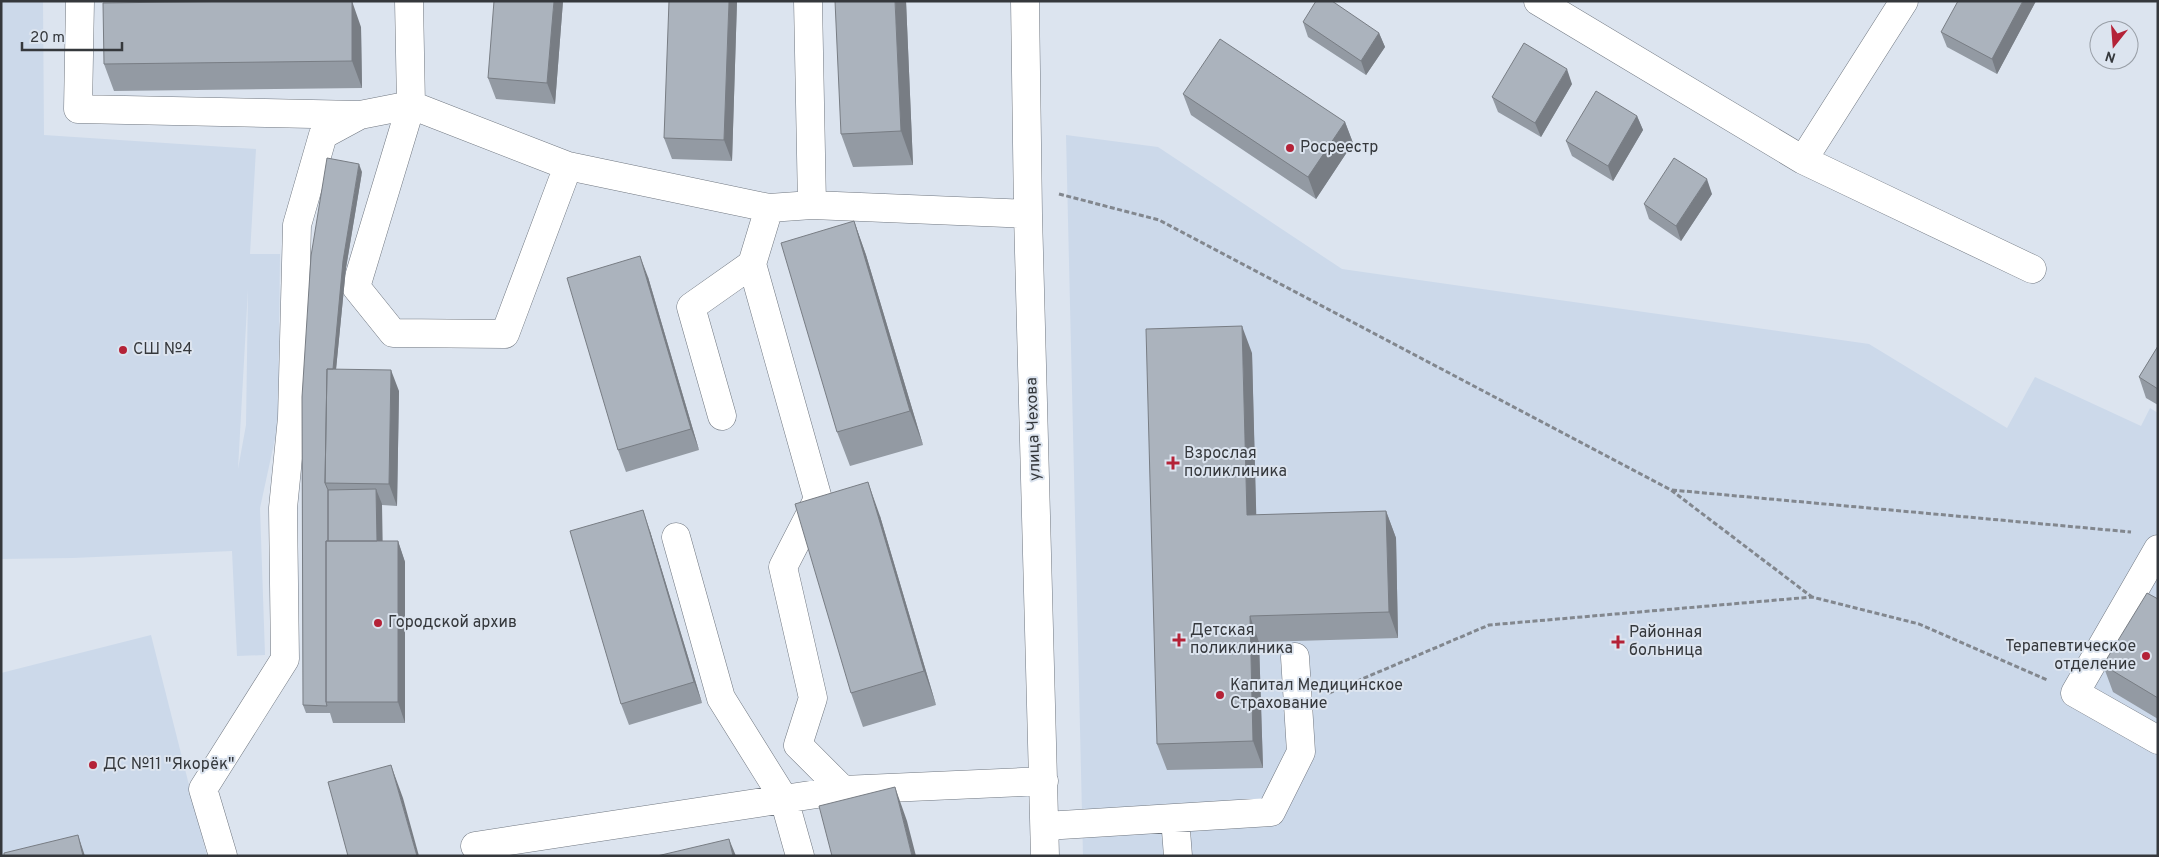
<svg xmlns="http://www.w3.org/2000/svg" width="2159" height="857" font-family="Overpass,sans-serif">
  <rect width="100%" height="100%" fill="#dce4ef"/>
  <path fill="#ccd9ea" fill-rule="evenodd" d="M 1,1 L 43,1 L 44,135 L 256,149 L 250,254 L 280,254 L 278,425 L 260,508 L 265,655 L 237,656 L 232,551 L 73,558 L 1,559 ZM 248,289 L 246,425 L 238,469 Z
    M 1066,135 L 1158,147 L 1342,269 L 1869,344 L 2007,428 L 2035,377 L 2141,426 L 2150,408 L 2158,413 L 2158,856 L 1083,856 Z
    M 151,635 L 207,856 L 1,856 L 1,673 Z"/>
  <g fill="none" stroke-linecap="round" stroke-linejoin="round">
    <g stroke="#707780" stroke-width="29">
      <path id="minor" d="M 80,1 L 78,109 L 359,115
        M 409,1 L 411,105 L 356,287 L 393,333 L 505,334 L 568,166
        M 808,1 L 812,205
        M 1025,1 L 1028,214 L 1045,856
        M 1538,1 L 1803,160 L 2032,269
        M 1803,160 L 1904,1
        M 769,208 L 752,264 L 818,499 L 783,567 L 813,698 L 798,745 L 843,790
        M 722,416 L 691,307 L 752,264
        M 676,537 L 721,698 L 784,799 L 800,856
        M 2158,549 L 2075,693 L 2158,740
        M 1175,818 L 1178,856
        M 1045,826 L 1271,812 L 1301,752 L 1295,657
        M 475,846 L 843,790 L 1044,781
        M 223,856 L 203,789 L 285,659 L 283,508 L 292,418 L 297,225 L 323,135 L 360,115 L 411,105 L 568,166 L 769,208 L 812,205 L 1028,214"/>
    </g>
    <path stroke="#82878e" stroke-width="3" stroke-dasharray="5 2.5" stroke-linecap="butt" d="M 1059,194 L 1159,220 L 1671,490 L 1812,597
      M 1672,490 L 2131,532
      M 1329,693 L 1489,625 L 1812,597 L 1919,624 L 2047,680"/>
    <use href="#minor" stroke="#fff" stroke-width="28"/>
  </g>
  <path fill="#939aa3" d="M 563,1 L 555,104 L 496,99 L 488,78 Z
    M 737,1 L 732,161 L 672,159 L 664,138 Z
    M 906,1 L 913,165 L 853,167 L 841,134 Z
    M 2036,1 L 1997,74 L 1947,47 L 1941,32 Z
    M 1303,22 L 1379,33 L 1385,47 L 1366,75 L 1308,37 Z
    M 361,27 L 362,88 L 114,91 L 104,64 Z
    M 1572,84 L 1541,137 L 1498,112 L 1492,97 Z
    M 1183,94 L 1345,122 L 1353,143 L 1316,199 L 1191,115 Z
    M 1637,116 L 1643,130 L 1613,181 L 1572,156 L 1566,141 Z
    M 362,172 L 346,268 L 336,369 L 399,391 L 397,506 L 382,505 L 382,541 L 398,541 L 405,562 L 405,723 L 333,723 L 330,713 L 306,713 L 303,705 L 302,397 Z
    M 1712,194 L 1681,241 L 1649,219 L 1644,204 Z
    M 854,221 L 866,255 L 923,445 L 850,466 L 837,432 Z
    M 648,277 L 699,450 L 626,472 L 618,450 Z
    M 2158,346 L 2158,405 L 2146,398 L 2139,377 Z
    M 1252,353 L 1256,515 L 1386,511 L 1396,538 L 1398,638 L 1259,642 L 1263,768 L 1167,770 L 1157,744 Z
    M 880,516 L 936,705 L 863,727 L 851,693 Z
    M 650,531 L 702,703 L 629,725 L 621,704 Z
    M 2158,599 L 2158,719 L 2113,692 L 2103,665 Z"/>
  <path fill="#787d84" d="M 352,1 L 361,27 L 362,88 L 352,61 Z
    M 554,1 L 563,1 L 555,104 L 547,83 Z
    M 729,1 L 737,1 L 732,161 L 724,140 Z
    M 895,1 L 906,1 L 913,165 L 901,131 Z
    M 2023,1 L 2036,1 L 1997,74 L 1992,59 Z
    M 1379,33 L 1385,47 L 1366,75 L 1361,61 Z
    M 1567,69 L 1572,84 L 1541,137 L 1535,123 Z
    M 1637,116 L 1643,130 L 1613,181 L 1608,166 Z
    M 1345,122 L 1353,143 L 1316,199 L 1308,177 Z
    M 359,164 L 362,172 L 346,268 L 334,390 L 331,382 L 343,261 Z
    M 1707,179 L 1712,194 L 1681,241 L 1676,226 Z
    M 854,221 L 866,255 L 923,445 L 910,411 Z
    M 640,256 L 648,277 L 699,450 L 691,429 Z
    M 1242,326 L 1252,353 L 1257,542 L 1247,515 Z
    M 391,370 L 399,391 L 397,506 L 389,484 Z
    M 868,482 L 880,516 L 936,705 L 924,671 Z
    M 376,489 L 382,504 L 383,561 L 377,546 Z
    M 643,510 L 650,531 L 702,703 L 694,682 Z
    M 1386,511 L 1396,538 L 1398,638 L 1389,612 Z
    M 398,541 L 405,562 L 405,723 L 398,702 Z
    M 1250,616 L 1259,642 L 1263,768 L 1253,741 Z
    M 391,765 L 403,798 L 419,856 L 417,856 Z
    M 895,787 L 907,821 L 916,856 L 912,856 Z
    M 78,835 L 85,856 L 83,856 Z
    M 729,839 L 736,856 L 733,856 Z"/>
  <path fill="#abb3bd" stroke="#787d84" d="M 249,1 L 352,1 L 352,61 L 104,64 L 103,3 Z
    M 494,1 L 554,1 L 547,83 L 488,78 Z
    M 669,1 L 729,1 L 724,140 L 664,138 Z
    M 835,1 L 895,1 L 901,131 L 841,134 Z
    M 1316,1 L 1332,1 L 1379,33 L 1361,61 L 1303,22 Z
    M 1958,1 L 2023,1 L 1992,59 L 1941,32 Z
    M 1220,39 L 1345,122 L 1308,177 L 1183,94 Z
    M 1524,43 L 1567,69 L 1535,123 L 1492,97 Z
    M 1596,91 L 1637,116 L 1608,166 L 1566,141 Z
    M 327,158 L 359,164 L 343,261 L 333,369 L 327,369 L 325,483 L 328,490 L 328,541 L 326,541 L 326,702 L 327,706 L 303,705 L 302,397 L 311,256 Z
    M 1674,158 L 1707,179 L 1676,226 L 1644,204 Z
    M 854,221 L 910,411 L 837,432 L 781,243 Z
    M 640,256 L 691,429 L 618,450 L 567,278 Z
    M 1242,326 L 1247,515 L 1386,511 L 1389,612 L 1250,616 L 1253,741 L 1157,744 L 1146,329 Z
    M 2158,346 L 2158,389 L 2139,377 Z
    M 327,369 L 391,370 L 389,484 L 325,483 Z
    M 868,482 L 924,671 L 851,693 L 795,504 Z
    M 376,489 L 377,541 L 328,541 L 328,490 Z
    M 643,510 L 694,682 L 621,704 L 570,531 Z
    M 326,541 L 398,541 L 398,702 L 326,702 Z
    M 2147,593 L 2158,599 L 2158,698 L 2103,665 Z
    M 391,765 L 417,856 L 348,856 L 328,782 Z
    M 895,787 L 912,856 L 832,856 L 819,806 Z
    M 78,835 L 83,856 L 4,856 L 4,853 Z
    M 729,839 L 733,856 L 657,856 Z"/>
  <g fill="#b42237" stroke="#dce4ef" stroke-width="2">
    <circle cx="1290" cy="148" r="5"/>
    <circle cx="123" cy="350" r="5"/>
    <path d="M1170.5 455.5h5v5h5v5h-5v5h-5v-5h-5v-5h5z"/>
    <circle cx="378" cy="623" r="5"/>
    <path d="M1176.5 632.5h5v5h5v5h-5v5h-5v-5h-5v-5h5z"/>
    <path d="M1615.5 634.5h5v5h5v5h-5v5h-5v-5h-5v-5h5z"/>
    <circle cx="2146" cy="656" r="5"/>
    <circle cx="1220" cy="695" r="5"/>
    <circle cx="93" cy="765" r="5"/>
  </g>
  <g text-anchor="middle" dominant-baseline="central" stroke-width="4" stroke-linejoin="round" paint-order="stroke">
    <g font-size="16" fill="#35383c" stroke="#dce4ef" text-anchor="start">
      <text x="1300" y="148">Росреестр</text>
      <text x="133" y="350">СШ №4</text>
      <text x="1184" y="454">Взрослая<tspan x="1184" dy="18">поликлиника</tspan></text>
      <text x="388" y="623">Городской архив</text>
      <text x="1190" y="631">Детская<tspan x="1190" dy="18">поликлиника</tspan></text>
      <text x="1629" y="633">Районная<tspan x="1629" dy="18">больница</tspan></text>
      <text x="2136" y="647" text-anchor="end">Терапевтическое<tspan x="2136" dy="18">отделение</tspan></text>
      <text x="1230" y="686">Капитал Медицинское<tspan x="1230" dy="18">Страхование</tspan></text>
      <text x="103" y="765">ДС №11 "Якорёк"</text>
    </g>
    <g font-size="16" fill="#35383c" stroke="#dce4ef">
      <text transform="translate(1034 429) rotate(-92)">улица Чехова</text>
    </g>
  </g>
  <rect width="2159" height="857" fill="none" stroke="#35383c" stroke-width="5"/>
  <g transform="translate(2114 45) rotate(197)"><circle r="24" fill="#dce4ef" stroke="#999fa7"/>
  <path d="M0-4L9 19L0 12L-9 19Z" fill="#b42237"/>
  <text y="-8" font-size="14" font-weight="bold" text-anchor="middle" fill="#35383c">N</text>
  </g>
  <path d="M22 42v8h100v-8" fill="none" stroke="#35383c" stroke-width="2.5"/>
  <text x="30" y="42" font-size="15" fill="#35383c" stroke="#dce4ef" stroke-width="4" paint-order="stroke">20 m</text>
</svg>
